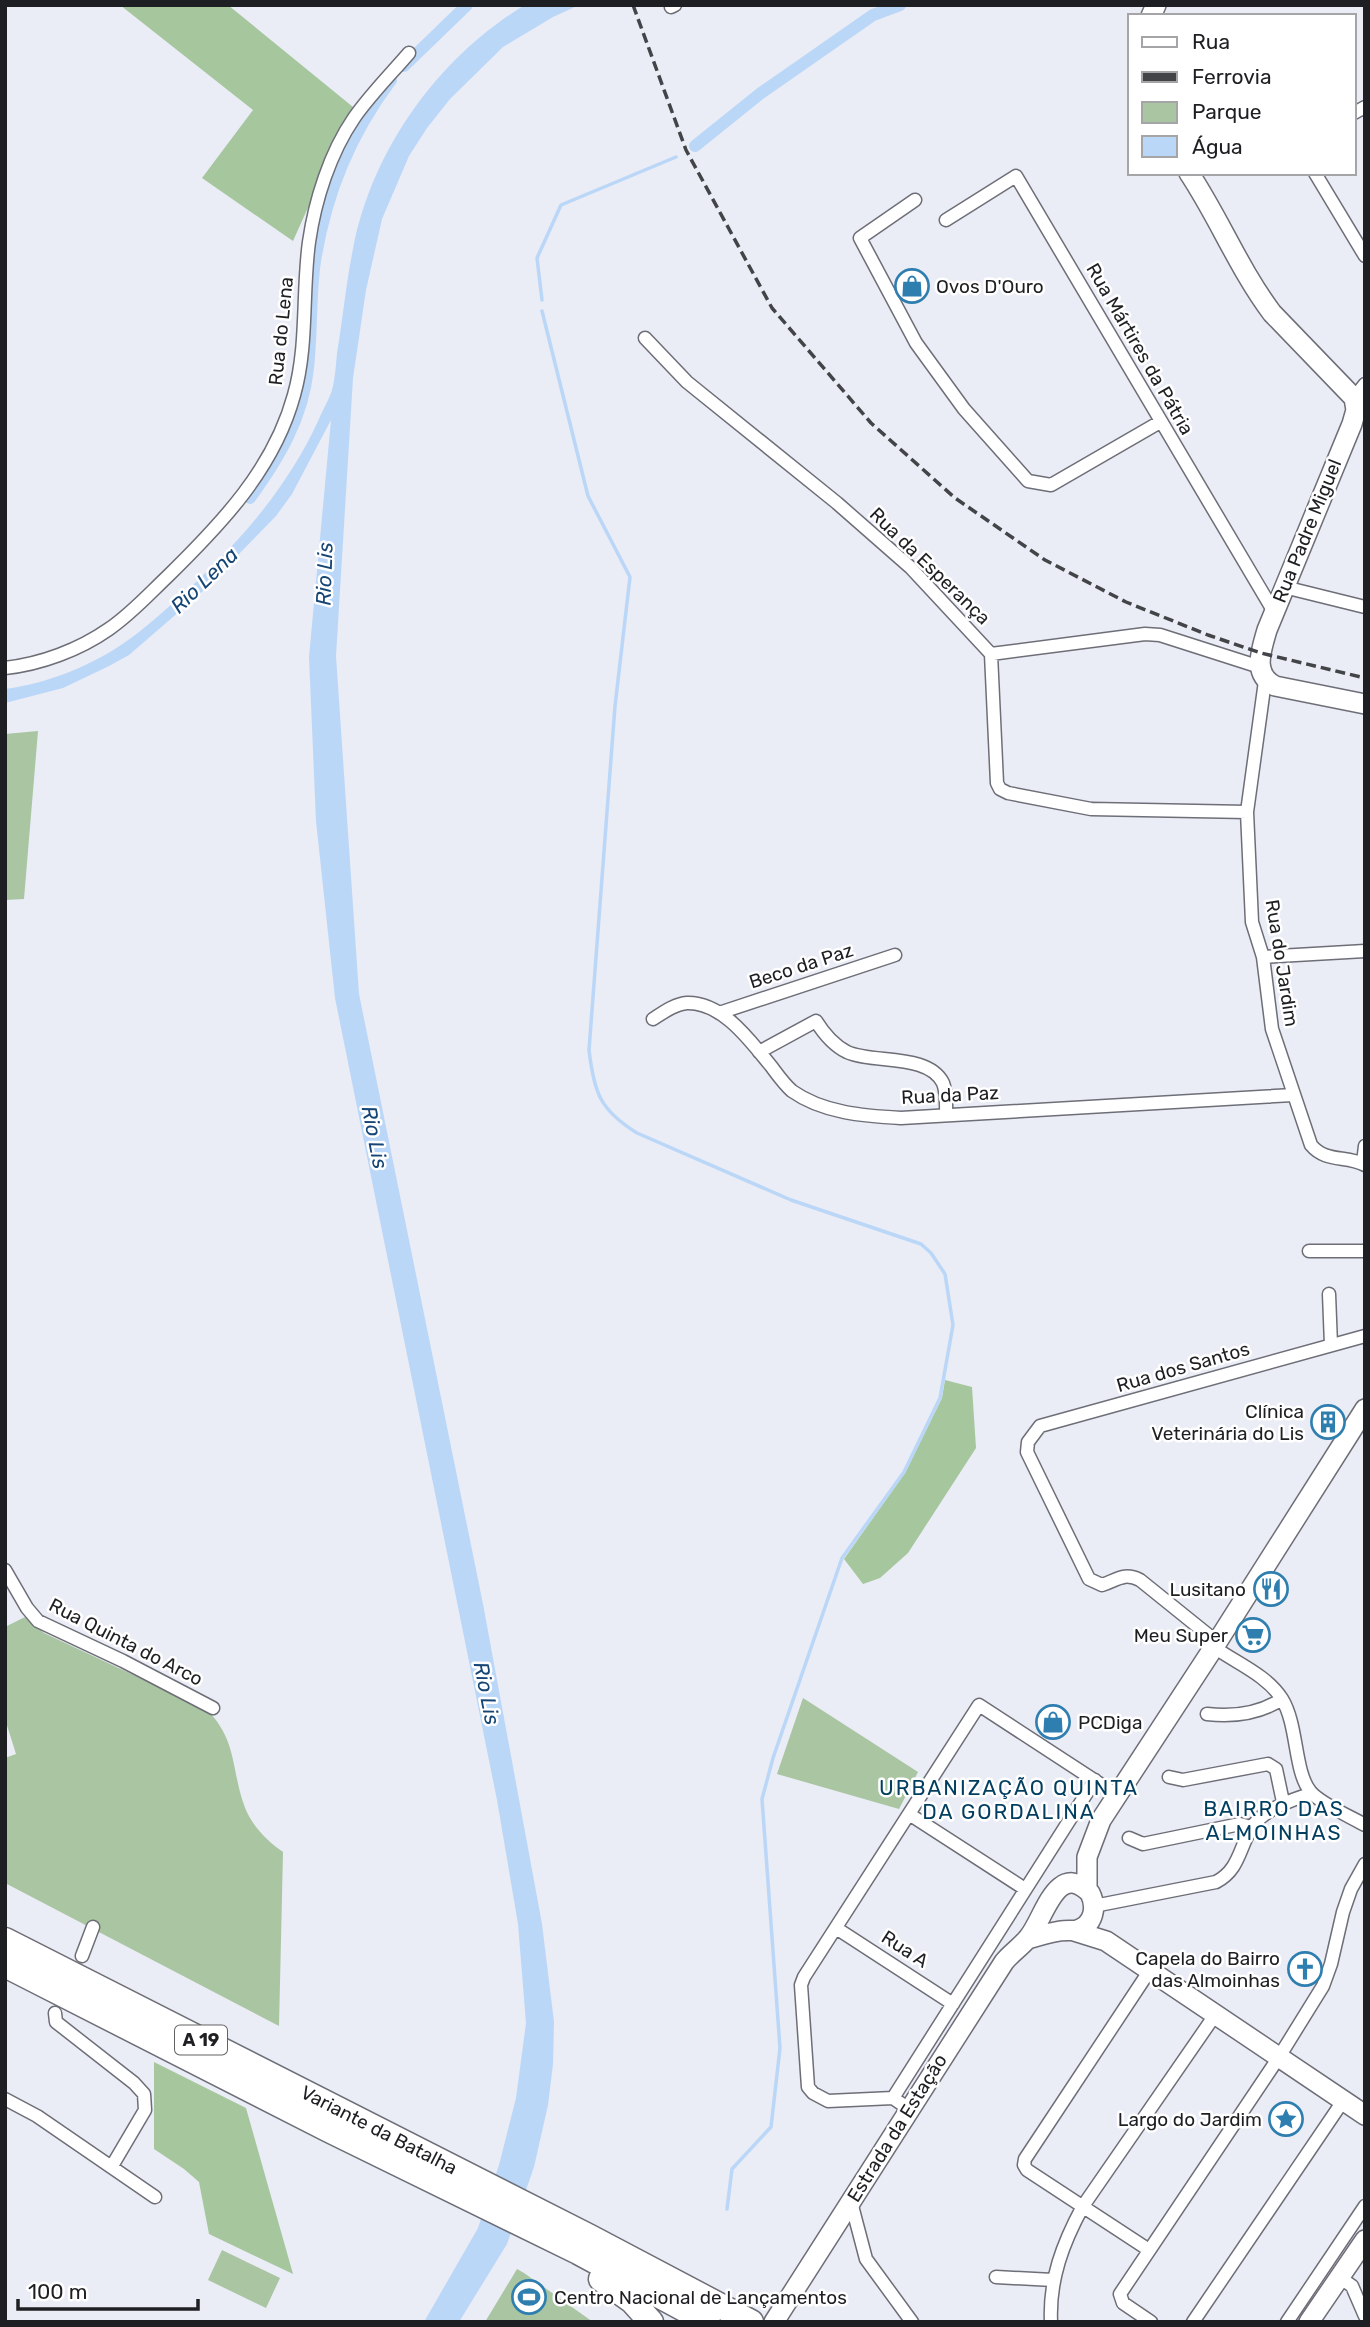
<svg xmlns="http://www.w3.org/2000/svg" width="1370" height="2327" font-family="Rubik,sans-serif">
  <rect width="100%" height="100%" fill="#eaecf6"/>
  <path fill="#a9c5a1" d="M 38,731 L 24,899 L 5,900 L 5,734 Z
    M 25,1617 L 44,1633 L 206,1709 C 237,1739 231,1768 244,1805 C 251,1825 266,1840 283,1852 L 279,2026 L 5,1883 L 5,1758 L 16,1754 L 5,1719 L 5,1627 Z
    M 803,1698 L 918,1772 L 899,1809 L 777,1774 Z
    M 222,2250 L 280,2278 L 266,2308 L 208,2280 Z
    M 517,2269 L 524,2273 L 593,2322 L 485,2322 Z"/>
  <path fill="#a6c69d" d="M 120,5 L 228,5 L 353,107 L 293,241 L 202,178 L 253,110 Z
    M 945,1380 L 972,1387 L 976,1448 L 908,1553 L 880,1578 L 863,1584 L 844,1559 L 905,1473 L 942,1398 Z
    M 154,2062 L 246,2108 L 293,2274 L 209,2234 L 199,2182 L 184,2169 L 154,2149 Z"/>
  <path fill="#bbd7f7" d="M 525,5 L 579,5 L 553,17 L 503,47 L 450,99 L 427,128 L 409,156 L 382,219 L 366,290 L 353,378 L 336,656 L 359,994 L 483,1604 L 542,1924 L 554,2022 L 553,2064 L 548,2105 L 534,2167 L 507,2244 L 459,2322 L 424,2322 L 478,2228 L 499,2165 L 516,2098 L 526,2023 L 518,1924 L 497,1800 L 335,998 L 316,821 L 309,657 L 331,420 L 292,494 L 276,516 L 203,591 L 129,655 L 109,666 L 63,688 L 5,703 L 5,689 C 45,684 85,668 118,647 C 138,634 155,619 172,604 C 232,551 286,492 319,419 C 323,409 329,400 332,390 C 335,379 336,365 337,353 C 343,318 346,283 353,249 C 372,149 439,57 525,5 Z"/>
  <g fill="none" stroke-linecap="round" stroke-linejoin="round">
    <path stroke="#bbd7f7" stroke-width="3.5" d="M 542,300 L 537,258 L 561,205 L 676,157
      M 542,311 L 588,496 L 630,577 L 615,706 L 589,1050 C 594,1093 600,1110 637,1133 L 791,1200 L 921,1244 L 931,1253 L 945,1274 L 953,1325 L 940,1398 L 904,1472 L 842,1558 L 773,1758 L 762,1799 L 780,2048 L 771,2127 L 732,2169 L 727,2209"/>
    <path stroke="#bbd7f7" stroke-width="12" d="M 404,66 L 467,5
      M 695,146 L 761,93 L 873,15 L 900,5
      M 250,498 C 279,458 303,418 308,368 C 312,332 310,296 315,261 C 326,193 350,135 391,80"/>
    <g stroke="#6d6e77" stroke-width="15">
      <path id="street" d="M 671,7 L 675,5
        M 1354,113 L 1365,107
        M 1315,173 L 1365,256
        M 915,200 L 860,238 L 916,343 L 964,409 L 1028,481 L 1051,485 L 1160,422
        M 946,220 L 1016,176 L 1274,612
        M 645,338 L 687,382 L 837,503 L 910,567 L 991,654 L 997,783 L 1000,789 L 1008,793 L 1091,809 L 1247,812
        M 1354,398 L 1365,384
        M 1284,587 L 1365,607
        M 991,654 L 1145,634 L 1160,635 L 1260,667
        M 5,668 C 41,664 79,650 109,629 C 131,614 149,594 168,576 C 221,524 274,469 294,395 C 308,346 302,293 309,242 C 315,200 330,153 354,118 C 370,95 391,74 409,53
        M 1265,681 L 1247,812 L 1252,922 L 1263,957 L 1272,1029 L 1311,1145 C 1326,1163 1346,1155 1365,1165
        M 1263,957 L 1365,951
        M 719,1013 L 895,955
        M 653,1019 C 664,1012 675,1004 687,1003 C 723,1002 751,1042 771,1066 C 777,1074 784,1084 792,1091 C 823,1113 864,1116 901,1118 L 1293,1095
        M 759,1052 L 816,1021 C 824,1034 833,1045 847,1052 C 873,1064 928,1053 943,1083 C 947,1093 946,1104 946,1115
        M 1363,1163 L 1365,1146
        M 1309,1251 L 1365,1251
        M 1329,1294 L 1331,1345
        M 5,1570 L 27,1608 L 38,1621 L 123,1661 L 213,1708
        M 1217,1642 L 1140,1580 C 1124,1572 1117,1580 1102,1585 L 1089,1579 L 1027,1452 L 1028,1442 L 1040,1426 L 1365,1336
        M 1214,1647 C 1236,1663 1267,1675 1282,1699 C 1298,1725 1294,1771 1310,1791 C 1319,1803 1351,1817 1365,1825
        M 1207,1714 C 1233,1717 1259,1714 1282,1699
        M 1169,1777 L 1183,1780 L 1268,1764 L 1276,1769 L 1283,1802
        M 909,1814 L 1025,1889
        M 1129,1838 L 1143,1844 L 1240,1824 L 1251,1827
        M 1094,1906 L 1216,1882 C 1239,1870 1239,1849 1251,1829 C 1260,1811 1293,1799 1311,1794
        M 836,1928 L 953,2004
        M 82,1956 L 93,1927
        M 55,2013 L 56,2022 L 134,2083 L 144,2094 L 145,2110 L 112,2166
        M 893,2098 L 1095,1780
        M 5,2099 L 37,2116 L 155,2197
        M 909,2109 L 893,2098 L 828,2101 L 813,2093 L 808,2087 L 801,1985 L 804,1977 L 979,1705 L 1117,1795
        M 851,2202 L 866,2259 L 912,2322
        M 1149,2250 L 1027,2170 L 1024,2165 L 1025,2159 L 1150,1970
        M 996,2277 L 1053,2280
        M 1339,2277 L 1352,2286 L 1365,2316
        M 1051,2322 C 1049,2279 1063,2243 1083,2206 L 1215,2015
        M 1151,2322 L 1123,2303 L 1120,2294 L 1279,2057 L 1323,1986 L 1331,1964 L 1343,1912 L 1351,1889 L 1365,1864
        M 1193,2322 L 1343,2101
        M 1287,2322 L 1365,2206"/>
    </g>
    <g stroke="#6d6e77" stroke-width="22">
      <path id="secondary" d="M 1151,16 L 1156,5
        M 1189,173 C 1219,218 1239,269 1272,313 L 1354,398 L 1356,410 L 1352,424 L 1267,630 C 1261,651 1252,674 1275,686 L 1365,704
        M 1087,1890 L 1087,1857 L 1101,1820 L 1214,1647 L 1365,1409
        M 1074,1931 L 1106,1941 L 1365,2115
        M 774,2322 L 1004,1962 C 1011,1953 1021,1947 1028,1938 C 1044,1920 1056,1859 1090,1893 C 1097,1907 1094,1925 1077,1930 C 1071,1931 1066,1930 1060,1931 C 1049,1933 1038,1936 1028,1939
        M 1309,2322 L 1365,2240"/>
    </g>
    <g stroke="#6d6e77" stroke-width="27">
      <path id="highway" d="M 5,1940 L 590,2237 L 751,2322
        M 5,1965 L 329,2130 L 578,2252 L 708,2322
        M 601,2279 L 632,2301 L 651,2322"/>
    </g>
    <use href="#street" stroke="#fff" stroke-width="12"/>
    <use href="#secondary" stroke="#fff" stroke-width="19"/>
    <use href="#highway" stroke="#fff" stroke-width="24"/>
    <path stroke="#434448" stroke-width="3.5" stroke-dasharray="10 5" stroke-linecap="butt" d="M 633,5 L 686,150 L 772,308 L 871,423 L 955,498 L 1045,560 L 1126,602 L 1208,635 L 1261,653 L 1365,678"/>
  </g>
  <defs>
    <g id="shop-ring" transform="scale(1.75)"><circle r="9.5" fill="#fff" stroke="#2f7eb0" stroke-width="1.5"/><path d="M-5-2.5h2.3a2.7 3.5 0 0 1 5.4 0H5L5.5 6h-11ZM-1.5-2.5h3a1.5 2.3 0 0 0-3 0Z" fill="#2f7eb0"/></g>
    <g id="building-ring" transform="scale(1.75)"><circle r="9.5" fill="#fff" stroke="#2f7eb0" stroke-width="1.5"/><path d="M-4-6H4V6H1V3H-1V6H-4ZM-2.5-4.3h1.7v1.8h-1.7ZM.8-4.3h1.7v1.8H.8ZM-2.5-1h1.7V.8h-1.7ZM.8-1h1.7V.8H.8Z" fill="#2f7eb0"/></g>
    <g id="restaurant-ring" transform="scale(1.75)"><circle r="9.5" fill="#fff" stroke="#2f7eb0" stroke-width="1.5"/><path d="M-5-6h1v4h1v-4h1v4h1v-4h1v5L-1.5 .5V6h-2V.5L-5-1ZM5-6V6H3V1.5H1.5Q1.5-4 5-6Z" fill="#2f7eb0"/></g>
    <g id="supermarket-ring" transform="scale(1.75)"><circle r="9.5" fill="#fff" stroke="#2f7eb0" stroke-width="1.5"/><path d="M-6-5.5h2.5l.6 2H6L4.5 2H-2.5L-4.4-4H-6ZM-1.5 3.2a1.3 1.3 0 1 0 .1 0ZM3 3.2a1.3 1.3 0 1 0 .1 0Z" fill="#2f7eb0"/></g>
    <g id="church-ring" transform="scale(1.75)"><circle r="9.5" fill="#fff" stroke="#2f7eb0" stroke-width="1.5"/><path d="M-1.2-6h2.4v3.5h3.3v2.4h-3.3V6h-2.4V-.1h-3.3v-2.4h3.3Z" fill="#2f7eb0"/></g>
    <g id="sight-ring" transform="scale(1.75)"><circle r="9.5" fill="#fff" stroke="#2f7eb0" stroke-width="1.5"/><path d="M0-6L1.8-2.2L6-1.7L2.9 1.2L3.7 5.4L0 3.3L-3.7 5.4L-2.9 1.2L-6-1.7L-1.8-2.2Z" fill="#2f7eb0"/></g>
    <g id="stadium-ring" transform="scale(1.75)"><circle r="9.5" fill="#fff" stroke="#2f7eb0" stroke-width="1.5"/><path d="M0-5a6.5 5 0 1 0 0 10a6.5 5 0 1 0 0-10ZM-3.5-1.8h7v3.6h-7Z" fill="#2f7eb0"/></g>
  </defs>
  <g fill-rule="evenodd">
    <use href="#shop-ring" x="912" y="286"/>
    <use href="#building-ring" x="1328" y="1422"/>
    <use href="#restaurant-ring" x="1271" y="1589"/>
    <use href="#supermarket-ring" x="1253" y="1635"/>
    <use href="#shop-ring" x="1053" y="1722"/>
    <use href="#church-ring" x="1305" y="1969"/>
    <use href="#sight-ring" x="1286" y="2119"/>
    <use href="#stadium-ring" x="529" y="2297"/>
  </g>
  <g text-anchor="middle" dominant-baseline="central" stroke-width="5" stroke-linejoin="round" paint-order="stroke">
    <rect fill="#fff" stroke="#626264" stroke-width="2" x="175" y="2025.5" width="52" height="29" rx="5"/>
    <g font-size="18" font-weight="bold" fill="#1e1f22">
      <text x="201" y="2040">A 19</text>
    </g>
    <g font-size="19" fill="#1e1f22" stroke="#fff" text-anchor="end">
      <text x="936" y="286" text-anchor="start">Ovos D'Ouro</text>
      <text x="1304" y="1411">Clínica<tspan x="1304" dy="22">Veterinária do Lis</tspan></text>
      <text x="1246" y="1589">Lusitano</text>
      <text x="1228" y="1635">Meu Super</text>
      <text x="1078" y="1722" text-anchor="start">PCDiga</text>
      <text x="1280" y="1958">Capela do Bairro<tspan x="1280" dy="22">das Almoinhas</tspan></text>
      <text x="1262" y="2119">Largo do Jardim</text>
      <text x="554" y="2297" text-anchor="start">Centro Nacional de Lançamentos</text>
    </g>
    <g font-size="19" fill="#1e1f22" stroke="#fff">
      <text transform="translate(281 331) rotate(-84)">Rua do Lena</text>
      <text transform="translate(1140 349) rotate(60)">Rua Mártires da Pátria</text>
      <text transform="translate(1307 531) rotate(-68)">Rua Padre Miguel</text>
      <text transform="translate(930 566) rotate(44)">Rua da Esperança</text>
      <text transform="translate(1282 963) rotate(81)">Rua do Jardim</text>
      <text transform="translate(801 966) rotate(-18)">Beco da Paz</text>
      <text transform="translate(950 1095) rotate(-3)">Rua da Paz</text>
      <text transform="translate(1183 1367) rotate(-16)">Rua dos Santos</text>
      <text transform="translate(126 1642) rotate(27)">Rua Quinta do Arco</text>
      <text transform="translate(905 1949) rotate(33)">Rua A</text>
      <text transform="translate(897 2128) rotate(-58)">Estrada da Estação</text>
      <text transform="translate(379 2130) rotate(27)">Variante da Batalha</text>
    </g>
    <g font-size="21" font-style="italic" fill="#164676" stroke="#fff">
      <text transform="translate(324 574) rotate(-88)">Rio Lis</text>
      <text transform="translate(204 580) rotate(-44)">Rio Lena</text>
      <text transform="translate(375 1137) rotate(79)">Rio Lis</text>
      <text transform="translate(487 1693) rotate(79)">Rio Lis</text>
    </g>
    <g font-size="21" letter-spacing="2" fill="#013e5f" stroke="#fff">
      <text x="1009" y="1787">URBANIZAÇÃO QUINTA<tspan x="1009" dy="24">DA GORDALINA</tspan></text>
      <text x="1274" y="1808">BAIRRO DAS<tspan x="1274" dy="24">ALMOINHAS</tspan></text>
    </g>
  </g>
  <rect width="1370" height="2327" fill="none" stroke="#1e1f22" stroke-width="14"/>
  <rect x="1128" y="14" width="228" height="161" fill="#ffffff" stroke="#a5a5a7" stroke-width="2"/>
  <rect x="1142" y="37" width="35" height="10" fill="#ffffff" stroke="#a5a5a7" stroke-width="2"/>
  <text x="1192" y="49" font-size="21" fill="#1e1f22">Rua</text>
  <rect x="1142" y="72" width="35" height="10" fill="#434448" stroke="#a5a5a7" stroke-width="2"/>
  <text x="1192" y="84" font-size="21" fill="#1e1f22">Ferrovia</text>
  <rect x="1142" y="102" width="35" height="21" fill="#a9c5a1" stroke="#a5a5a7" stroke-width="2"/>
  <text x="1192" y="119" font-size="21" fill="#1e1f22">Parque</text>
  <rect x="1142" y="136" width="35" height="21" fill="#bbd7f7" stroke="#a5a5a7" stroke-width="2"/>
  <text x="1192" y="154" font-size="21" fill="#1e1f22">Água</text>
  <path d="M18 2299v10h180v-10" fill="none" stroke="#1e1f22" stroke-width="3.5"/>
  <text x="28" y="2299" font-size="21" fill="#1e1f22" stroke="#ffffff" stroke-width="5" paint-order="stroke">100 m</text>
</svg>
